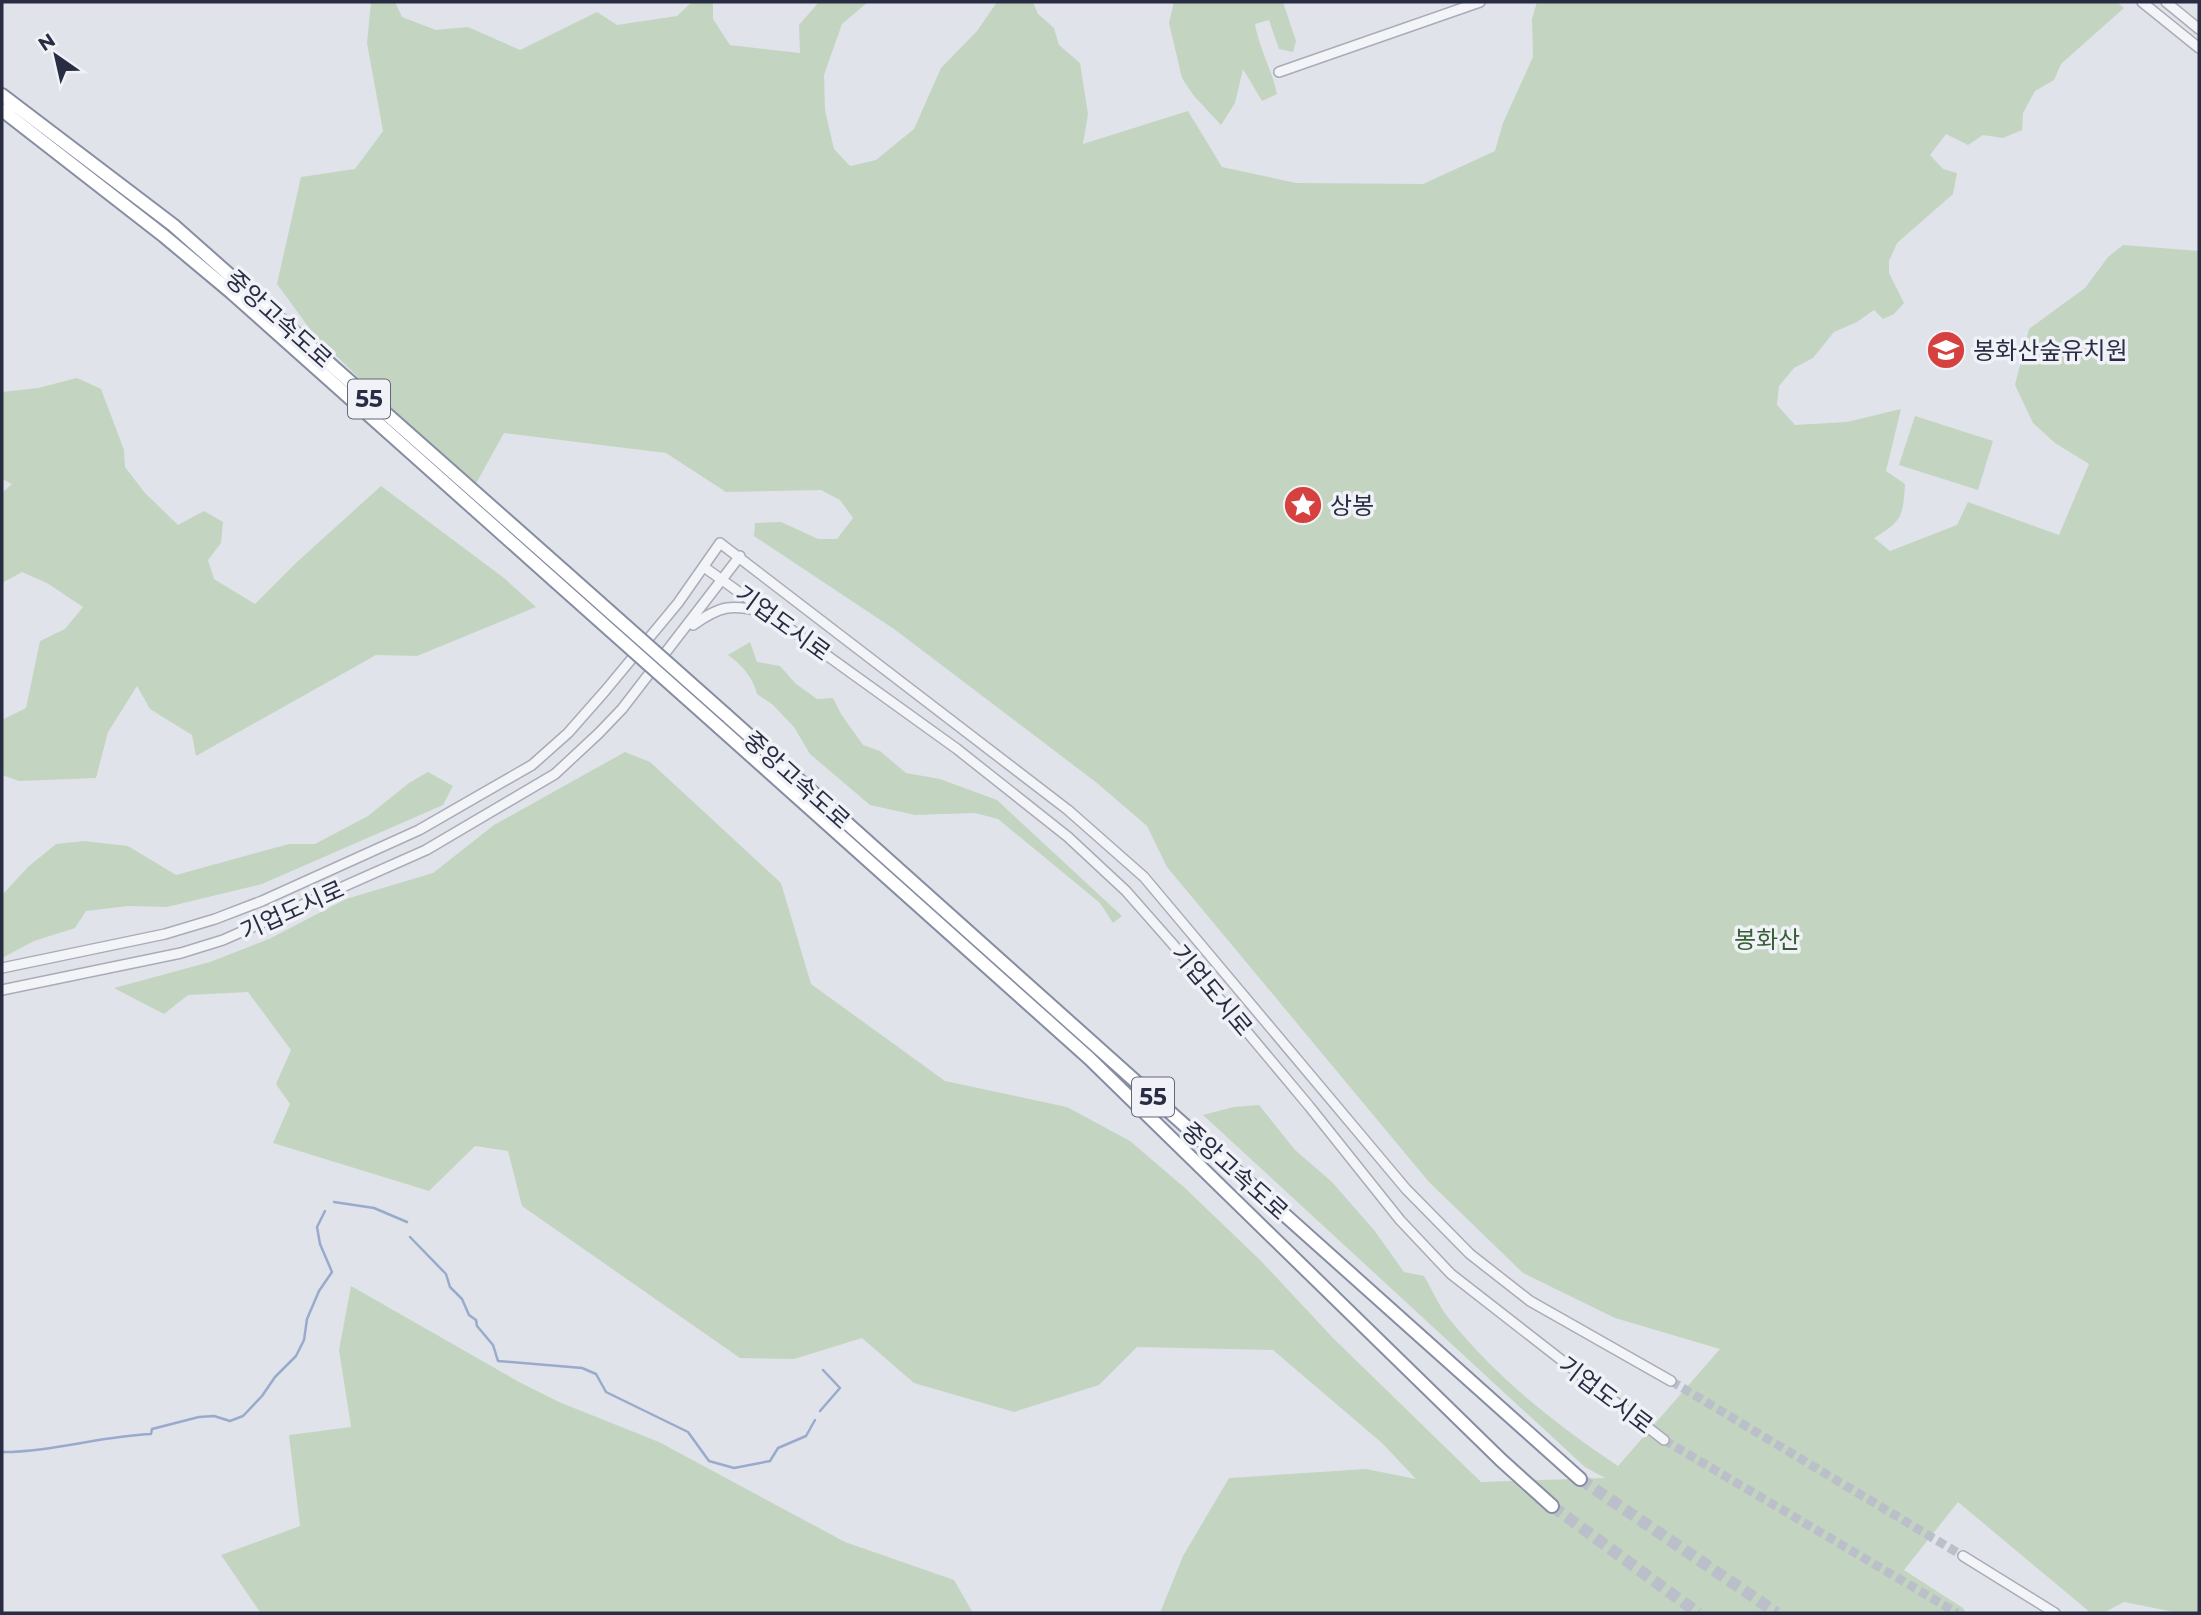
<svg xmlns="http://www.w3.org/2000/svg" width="2201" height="1615" font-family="Montserrat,'Noto Sans KR',sans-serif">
  <rect width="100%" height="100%" fill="#e0e3ea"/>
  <path fill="#c3d5c1" d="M 371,2 L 395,2 L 402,17 L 436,30 L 468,27 L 520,50 L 597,12 L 617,25 L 677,16 L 692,2 L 713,2 L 713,19 L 730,45 L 800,53 L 799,25 L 819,2 L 868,2 L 842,24 L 824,75 L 825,110 L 834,149 L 850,166 L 876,160 L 914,129 L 941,68 L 977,31 L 997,2 L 1033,2 L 1038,14 L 1054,28 L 1059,45 L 1080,63 L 1088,114 L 1083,144 L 1188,111 L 1222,167 L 1296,183 L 1423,184 L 1495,151 L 1503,123 L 1533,57 L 1532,19 L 1537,2 L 2117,2 L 2124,8 L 2061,64 L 2054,80 L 2035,91 L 2023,113 L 2022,130 L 2003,138 L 1983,135 L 1968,145 L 1946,134 L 1930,155 L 1943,169 L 1957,173 L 1953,194 L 1897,243 L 1889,261 L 1889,273 L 1904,303 L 1894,314 L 1883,319 L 1874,310 L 1857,322 L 1834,332 L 1813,358 L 1794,368 L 1779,386 L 1777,405 L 1795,425 L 1847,422 L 1901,409 L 1886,471 L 1905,484 C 1903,517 1902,521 1874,538 L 1890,551 L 1957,525 L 1968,502 L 2059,535 L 2089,464 L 2055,443 L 2033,423 L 2015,385 L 2029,329 L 2085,288 L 2108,257 L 2123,245 L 2199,251 L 2199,1613 L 2179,1613 L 2124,1602 L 2103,1613 L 2091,1613 L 1958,1502 L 1904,1570 L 1963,1608 L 1966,1613 L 1160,1613 L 1183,1556 L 1229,1478 L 1366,1469 L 1416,1479 L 1382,1443 L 1273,1350 L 1137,1347 L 1099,1385 L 1014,1412 L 914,1383 L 862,1338 L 794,1359 L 740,1358 L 522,1206 L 508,1151 L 475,1146 L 429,1191 L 273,1143 L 290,1104 L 276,1084 L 291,1050 L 248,992 L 188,995 L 164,1014 L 114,988 L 210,962 L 269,939 L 346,899 L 433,873 L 494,825 L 625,752 L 650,762 L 781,883 L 811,984 L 945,1081 L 1067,1107 L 1130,1141 L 1186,1189 L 1261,1261 L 1333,1338 L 1481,1482 L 1605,1478 L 1585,1467 L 1203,1115 L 1234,1107 L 1259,1105 L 1295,1150 L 1331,1181 L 1374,1230 L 1404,1272 L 1424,1276 C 1433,1291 1440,1309 1452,1322 C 1498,1379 1557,1425 1618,1466 L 1720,1349 L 1615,1318 L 1523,1273 L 1429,1182 L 1167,867 L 1147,826 L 1097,783 L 894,629 L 754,536 L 755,523 L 781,522 L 818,539 L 837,539 L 853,518 L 840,500 L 821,490 L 726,492 L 666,453 L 504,433 L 474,487 L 413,431 L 313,333 L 277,284 L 301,177 L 355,169 L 383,131 L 367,43 Z
    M 1174,2 L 1283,2 L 1296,41 L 1293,52 L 1279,49 L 1269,20 L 1255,24 C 1259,48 1272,70 1277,94 L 1262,101 L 1243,69 L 1235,103 L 1221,125 L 1194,96 L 1182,78 L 1169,23 Z
    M 77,378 L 101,389 L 124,450 L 125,467 L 145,493 L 178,525 L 204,511 L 223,522 L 221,543 L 208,560 L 214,579 L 255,604 L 297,562 L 381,486 L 504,578 L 536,607 L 417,656 L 376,655 L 196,756 L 192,735 L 150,709 L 137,686 L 108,732 L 96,778 L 19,781 L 2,775 L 2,720 L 26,708 L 40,641 L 65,629 L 83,607 L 47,583 L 22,572 L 2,583 L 2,493 L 12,484 L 2,479 L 2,392 L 38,388 Z
    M 1915,416 L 1993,441 L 1978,490 L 1899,465 Z
    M 750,642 L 757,662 L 780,666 L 796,684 L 817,699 L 833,698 L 841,714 L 863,745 L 880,751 L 906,773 L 940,779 L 997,800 L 1122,916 L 1113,923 L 1100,903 L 998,819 L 975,813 L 915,815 L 870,805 L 810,754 L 794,727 L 772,704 L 757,694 C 752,676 743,666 728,655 Z
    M 428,772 L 453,786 L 443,805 L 262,884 L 167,907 L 128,906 L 86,911 L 75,928 L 34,941 L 2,958 L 2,895 L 28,867 L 56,844 L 84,841 L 128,846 L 176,875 L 289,844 L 315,844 L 368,816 L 409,783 Z
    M 351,1286 L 519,1382 L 559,1402 L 659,1442 L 845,1542 L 954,1580 L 973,1613 L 260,1612 L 221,1555 L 300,1526 L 289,1435 L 351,1427 L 339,1350 Z"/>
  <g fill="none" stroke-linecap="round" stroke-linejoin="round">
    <path stroke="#9ac" stroke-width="2.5" d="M 334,1202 L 374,1208 L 407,1222
      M 410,1237 L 446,1274 L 450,1287 L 462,1299 L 469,1315 L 476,1320 L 477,1326 L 493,1345 L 498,1361 L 582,1368 L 596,1374 L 606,1392 L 688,1432 L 709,1461 L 734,1468 L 770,1461 L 778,1448 L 806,1436 L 815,1420
      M 820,1411 L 840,1388 L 823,1370
      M 2,1452 C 52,1452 101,1436 151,1434 L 152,1429 L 199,1417 L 214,1416 L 230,1421 L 243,1416 L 262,1396 L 275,1377 L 296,1356 L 304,1340 L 307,1319 L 319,1291 L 332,1272 L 320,1244 L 317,1227 L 325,1211"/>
    <path stroke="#bbbfc9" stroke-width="9" stroke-dasharray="9 4.5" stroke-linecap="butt" d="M 1671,1381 L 1963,1556
      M 1664,1440 L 1957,1613"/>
    <path stroke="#bbbfc9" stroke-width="12" stroke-dasharray="12 6" stroke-linecap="butt" d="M 1580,1479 L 1777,1613
      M 1552,1506 L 1698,1613"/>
    <g stroke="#a9acb8" stroke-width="12">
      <path id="minor" d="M 2142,2 L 2199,48
        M 2166,2 L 2199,29
        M 1279,72 L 1480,2
        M 704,567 L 957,749 L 1068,837 L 1126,891 L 1192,966 L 1309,1106 L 1400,1220 L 1451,1274 L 1664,1440
        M 693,625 C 721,605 732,604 764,612
        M 2,968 L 165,934 L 215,919 L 262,901 L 419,830 L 532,765 L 568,733 L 605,691 L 678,603 L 720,543 L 1068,810 L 1144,877 L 1406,1189 L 1470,1254 L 1530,1301 L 1671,1381
        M 2,990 L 181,953 L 223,940 L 426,850 L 555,774 L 599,733 L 622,709 L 740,556
        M 1963,1556 L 2055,1613"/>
    </g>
    <g stroke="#878da2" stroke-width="16">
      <path id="highway" d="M 2,95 L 173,225 L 565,572
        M 2,110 L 164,236 L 231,292 L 555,581
        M 726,715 L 1580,1479
        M 719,727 L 1089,1058 L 1501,1460 L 1552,1506"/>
    </g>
    <use href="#minor" stroke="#f3f4f8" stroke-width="9"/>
    <use href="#highway" stroke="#fff" stroke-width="12"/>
    <g stroke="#878da2" stroke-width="16" stroke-linecap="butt">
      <path id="highway-bridge" d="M 565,572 L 726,715
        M 555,581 L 719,727"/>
    </g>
    <use href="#highway-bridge" stroke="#fff" stroke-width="12"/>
  </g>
  <defs>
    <g id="school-disc" transform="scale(2.0125)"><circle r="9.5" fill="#d6403e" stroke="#f0f2f7"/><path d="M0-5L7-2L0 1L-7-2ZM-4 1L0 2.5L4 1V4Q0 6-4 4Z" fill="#fff"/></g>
    <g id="sight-disc" transform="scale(2.0125)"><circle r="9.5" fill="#d6403e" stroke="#f0f2f7"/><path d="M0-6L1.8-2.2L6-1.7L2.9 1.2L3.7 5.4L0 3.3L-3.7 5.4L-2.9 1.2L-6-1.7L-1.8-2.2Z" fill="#fff"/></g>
  </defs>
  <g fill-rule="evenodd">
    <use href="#school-disc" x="1946" y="350"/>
    <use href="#sight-disc" x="1303" y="505"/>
  </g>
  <g text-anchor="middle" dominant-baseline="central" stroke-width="7" stroke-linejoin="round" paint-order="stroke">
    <g fill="#f0f2f7" stroke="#646879" stroke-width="2">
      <rect x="348" y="379.5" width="42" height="39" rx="5"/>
      <rect x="1132" y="1077.5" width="42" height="39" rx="5"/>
    </g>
    <g font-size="23" font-weight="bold" fill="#282d43">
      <text x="369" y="399">55</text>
      <text x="1153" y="1097">55</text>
    </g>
    <g font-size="24" fill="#282d43" stroke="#f0f2f7">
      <text transform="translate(279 319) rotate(42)">중앙고속도로</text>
      <text transform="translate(783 623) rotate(36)">기업도시로</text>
      <text transform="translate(797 780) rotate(42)">중앙고속도로</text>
      <text transform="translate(292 910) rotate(-24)">기업도시로</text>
      <text transform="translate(1212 990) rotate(50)">기업도시로</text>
      <text transform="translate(1235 1171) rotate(42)">중앙고속도로</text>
      <text transform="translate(1606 1395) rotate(37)">기업도시로</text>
    </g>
    <g font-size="24" fill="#282d43" stroke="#f0f2f7" text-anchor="start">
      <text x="1973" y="350">봉화산숲유치원</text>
      <text x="1330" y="505">상봉</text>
    </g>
    <g font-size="24" fill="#355f34" stroke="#f0f2f7">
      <text x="1767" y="939">봉화산</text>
    </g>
  </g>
  <rect width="2201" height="1615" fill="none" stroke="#282d43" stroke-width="7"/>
  <g transform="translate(56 56) rotate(326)" stroke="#f0f2f7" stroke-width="5" paint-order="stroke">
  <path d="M0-5L12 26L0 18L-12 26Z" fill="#282d43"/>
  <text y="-10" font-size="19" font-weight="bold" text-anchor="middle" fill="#282d43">N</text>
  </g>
</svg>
